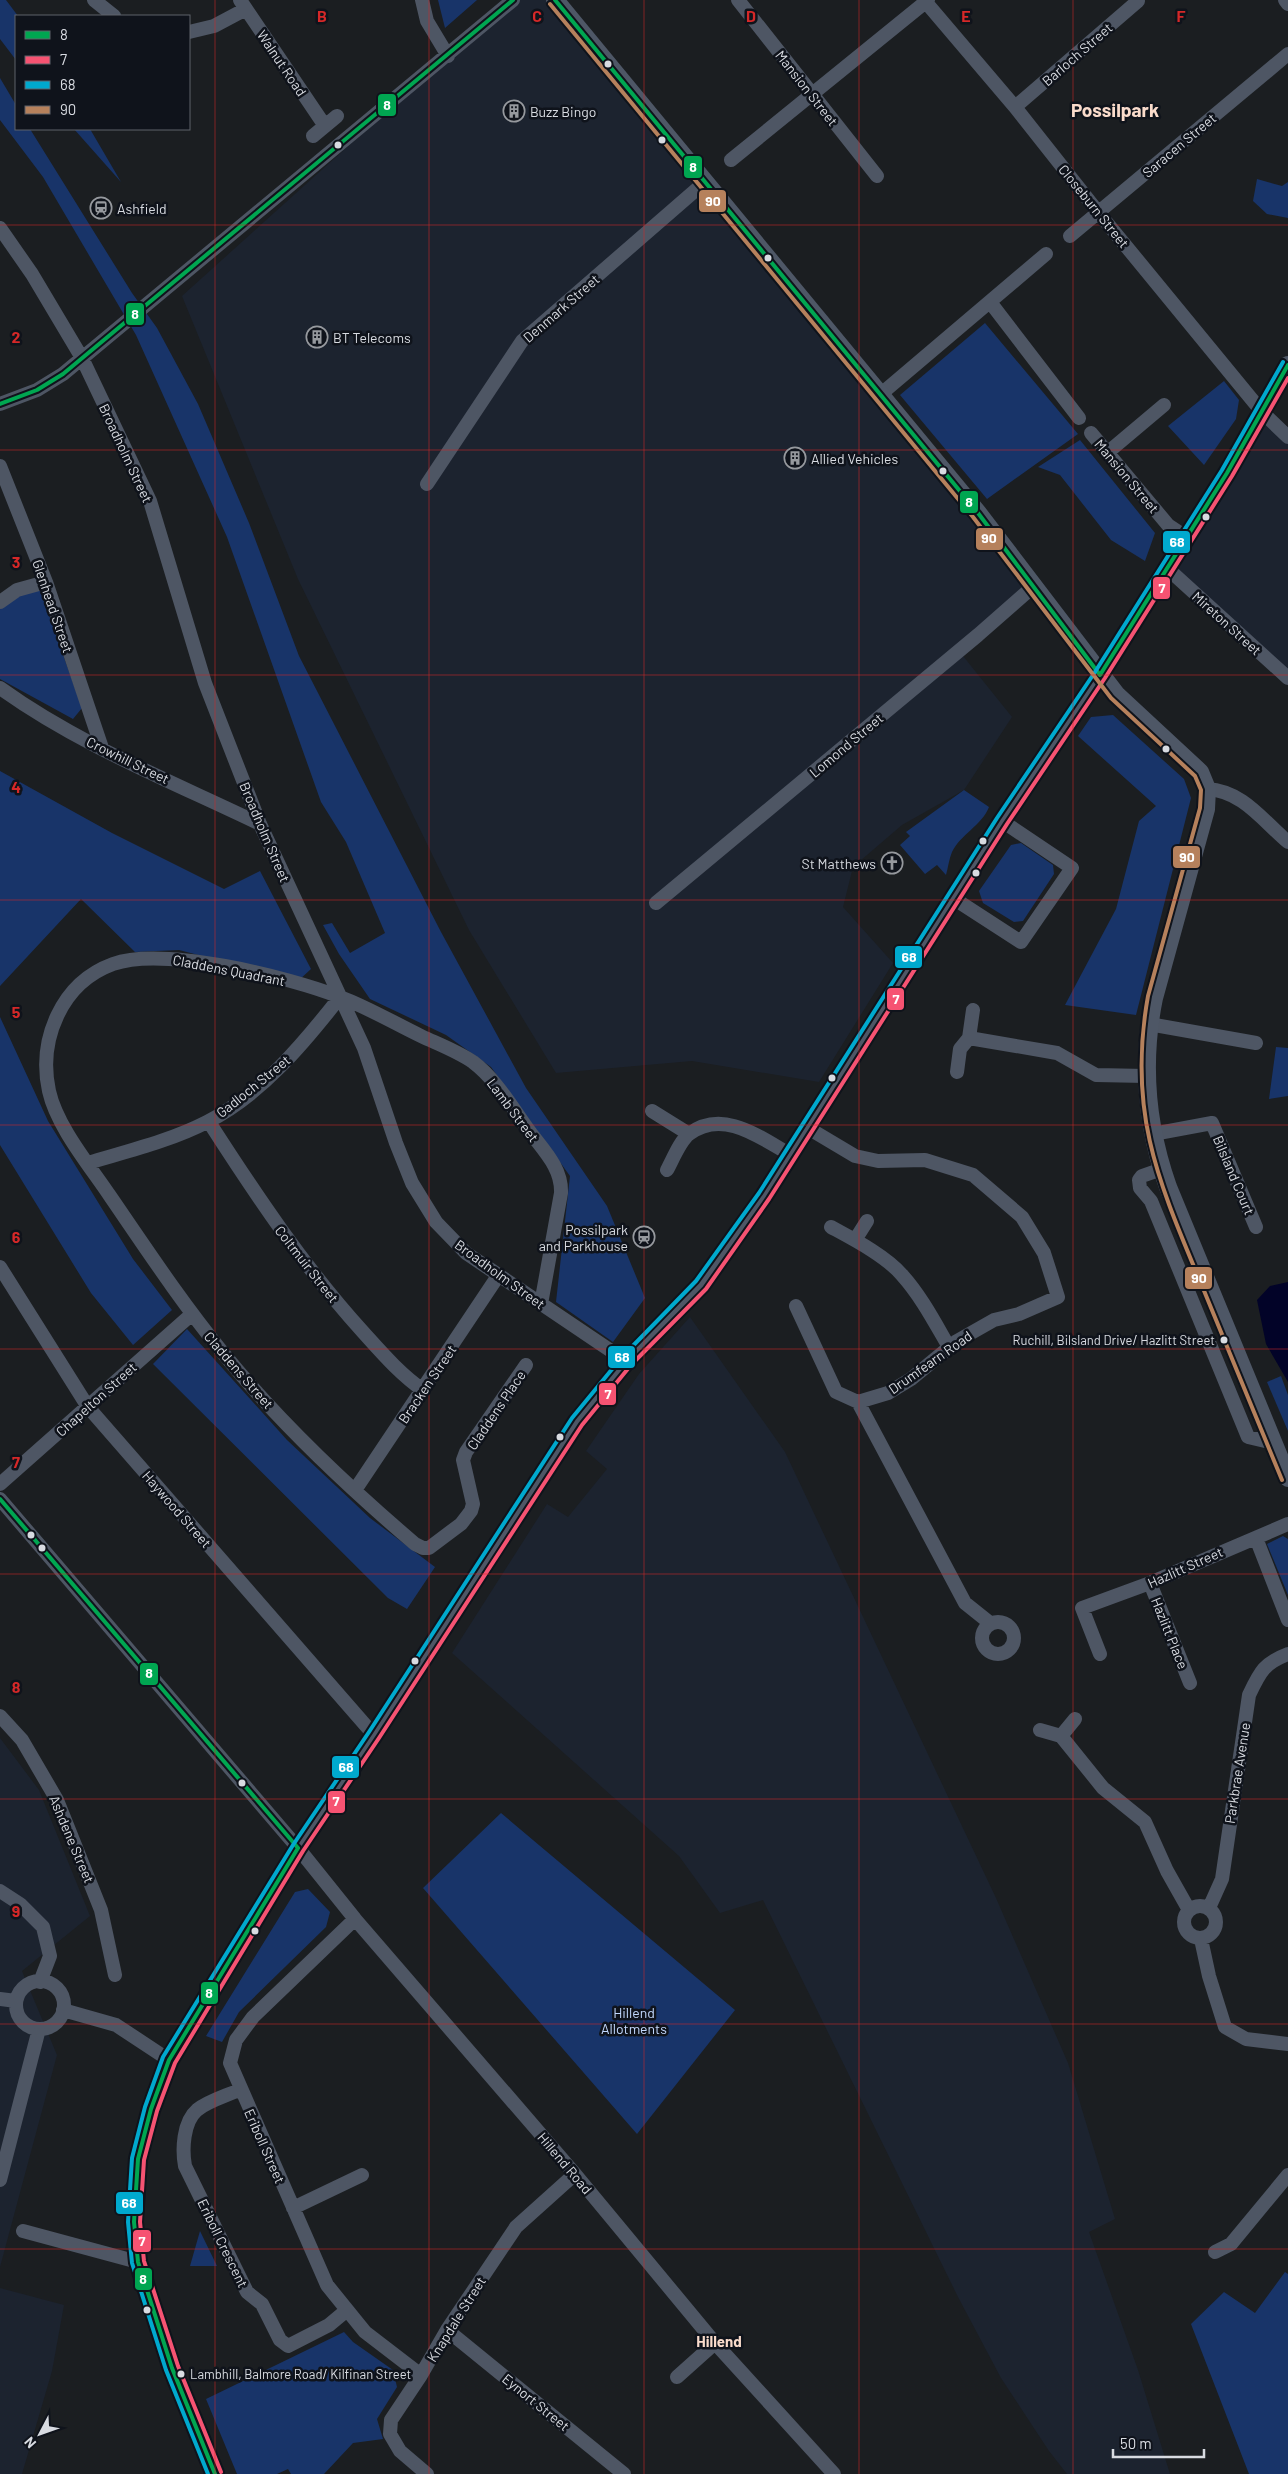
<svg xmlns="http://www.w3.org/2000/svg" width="1288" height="2474" font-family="Barlow,sans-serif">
  <rect width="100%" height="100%" fill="#1b1e21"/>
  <path fill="#1c232f" d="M 513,0 L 555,0 L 1035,585 L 959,651 L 1012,717 L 964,790 L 902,825 L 853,867 L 843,907 L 893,963 L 819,1082 L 692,1061 L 556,1073 L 469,930 L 298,579 L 182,296 L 448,56 Z
    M 1258,406 L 1288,435 L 1288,671 L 1168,564 Z
    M 690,1317 L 785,1452 L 996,1898 L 1068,2063 L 1115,2219 L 1089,2232 L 1138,2370 L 1170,2474 L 1067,2474 L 1049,2451 L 1001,2378 L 958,2297 L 763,1900 L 720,1913 L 679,1856 L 452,1653 L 547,1504 L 568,1517 L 607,1469 L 586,1451 L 639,1374 Z
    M 0,1738 L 39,1790 L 90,1916 L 22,1971 L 57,2055 L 0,2267 Z
    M 0,2288 L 64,2305 L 52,2371 L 22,2474 L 0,2474 Z"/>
  <path fill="#183469" d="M 0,0 L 6,0 L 18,16 L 16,60 L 0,39 Z
    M 438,0 L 477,0 L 445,28 Z
    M 0,78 L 16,105 L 16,129 L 30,129 L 132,293 L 157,328 L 198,404 L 249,523 L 299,656 L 441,932 L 526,1088 L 607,1206 L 645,1298 L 613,1342 L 556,1302 L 570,1176 L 491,1067 L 446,1035 L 370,999 L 339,954 L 323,925 L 332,923 L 350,953 L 385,933 L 346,842 L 321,802 L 227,537 L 136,335 L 43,177 L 0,120 Z
    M 74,129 L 90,129 L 121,182 Z
    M 1257,179 L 1282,186 L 1288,182 L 1288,218 L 1267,214 L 1253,201 Z
    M 985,323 L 1078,434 L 987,499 L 900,395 Z
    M 1224,381 L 1239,400 L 1236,419 L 1204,465 L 1168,426 Z
    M 1080,440 L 1155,533 L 1145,561 L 1111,540 L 1060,475 L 1038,467 Z
    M 39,587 L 82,708 L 73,719 L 0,679 L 0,606 L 12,598 Z
    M 1113,715 L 1184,779 L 1191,798 L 1136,1015 L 1065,1005 L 1116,909 L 1139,821 L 1156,806 L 1078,736 L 1091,717 Z
    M 0,771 L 112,833 L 224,889 L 260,871 L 311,969 L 298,981 L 179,950 L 135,952 L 81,899 L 0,986 Z
    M 964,790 L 989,807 C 982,825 960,835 952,852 C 949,859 948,868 946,875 L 937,865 L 925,874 L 900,845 L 910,836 L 906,832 Z
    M 1021,843 L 1053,865 L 1054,874 L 1023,921 L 1014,922 L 983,903 L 979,891 L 1011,845 Z
    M 0,1017 L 48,1121 L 133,1259 L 172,1310 L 133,1345 L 91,1293 L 0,1145 Z
    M 1276,1047 L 1288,1048 L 1288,1096 L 1269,1099 Z
    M 187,1329 L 287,1440 L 370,1518 L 435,1567 L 407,1609 L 388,1598 L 153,1364 Z
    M 1281,1376 L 1288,1395 L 1288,1431 L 1267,1382 Z
    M 1283,1536 L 1288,1539 L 1288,1595 L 1267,1544 Z
    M 501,1813 L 735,2010 L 637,2134 L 423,1888 Z
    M 308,1889 L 330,1912 L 326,1927 L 239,2012 L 222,2042 L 206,2036 L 295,1892 Z
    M 200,2231 L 217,2266 L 190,2266 Z
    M 1285,2272 L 1288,2274 L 1288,2474 L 1249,2474 L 1191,2324 L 1224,2292 L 1255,2313 Z
    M 344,2332 L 353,2342 L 393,2370 L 397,2387 L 377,2419 L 383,2439 L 353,2443 L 324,2474 L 291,2474 L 288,2469 L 277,2474 L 237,2474 L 206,2399 Z"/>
  <path fill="#020328" d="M 1288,1282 L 1288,1382 L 1266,1344 L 1257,1300 L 1270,1286 Z"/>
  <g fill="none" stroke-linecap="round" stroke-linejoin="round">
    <path stroke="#4e5664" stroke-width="14" d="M 94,0 L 114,16
      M 240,0 L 325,126
      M 422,0 L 427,21 L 448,56
      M 738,0 L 877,176
      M 924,0 L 1015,107 L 1098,212 L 1263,413 L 1288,437
      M 1285,0 L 1288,4
      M 189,32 L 214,26 L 246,9
      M 1015,107 L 1138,1
      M 313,136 L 337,116
      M 731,160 L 928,0
      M 0,228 L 32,274 L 82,358 L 150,501 L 205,683 L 260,824 L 364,1048 L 396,1143 L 412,1183 L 436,1222 L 466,1253 L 626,1361
      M 1070,236 L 1288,54
      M 990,302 L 1079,418
      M 881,394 L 1046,254
      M 0,404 L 37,390 L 63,374 L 513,0
      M 1091,433 L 1168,525 L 1186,537
      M 1107,453 L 1164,405
      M 0,466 L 46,582 L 102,748
      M 427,484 L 522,341 L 705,182
      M 1167,568 L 1288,678
      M 0,602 L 17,590 L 46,582
      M 0,688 C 79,745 173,782 260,824
      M 1207,789 C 1243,791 1262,820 1288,842
      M 953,898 L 1021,942 L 1072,868 L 1002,821
      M 656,903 L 978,635 L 1035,585
      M 1149,1024 L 1256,1043
      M 969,1038 L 1057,1053 L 1096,1075 L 1146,1076
      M 957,1072 L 960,1049 L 969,1038 L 973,1010
      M 652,1111 L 689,1134
      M 209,1122 C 256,1195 304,1267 363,1332 C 382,1353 400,1374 423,1390
      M 808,1128 L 855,1156 L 878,1161 L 925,1160 L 973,1175 L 1022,1217 L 1044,1253 L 1058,1297 L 1019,1314 L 994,1320 L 957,1341 L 911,1379 L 888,1393 L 858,1402
      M 1153,1134 L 1212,1123 L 1256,1227
      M 88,1163 C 128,1151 170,1141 207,1122 C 261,1095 304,1043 340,997
      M 1162,1169 L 1142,1176 L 1139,1180 L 1140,1188 L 1151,1201 L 1248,1437 L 1274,1443
      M 667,1170 C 673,1159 680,1141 689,1134 C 723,1108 761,1138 791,1155
      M 831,1227 C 853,1239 886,1256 902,1275 C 921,1296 935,1323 949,1347
      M 855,1240 L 867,1221
      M 0,1267 L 88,1407 L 374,1735
      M 796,1306 L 836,1392 L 858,1402 L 965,1603 L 990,1623
      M 526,1365 L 466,1452 L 463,1460 L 473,1504 L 471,1511 L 461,1524 L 429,1548 L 423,1548 L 415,1544 C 347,1486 280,1423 223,1353 C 182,1303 147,1250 110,1196 C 90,1166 57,1127 49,1091 C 38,1040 61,983 113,964 C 163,946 289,977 340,997 C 367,1007 394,1023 421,1036 C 438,1044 457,1051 473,1062 C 496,1079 513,1109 530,1132 C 544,1151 562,1168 561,1193 L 541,1304
      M 0,1484 L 192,1314
      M 355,1490 L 498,1276
      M 0,1499 L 298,1848 L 355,1919 L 575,2174 L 715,2343 L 834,2474
      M 1256,1538 L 1288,1620
      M 1150,1583 L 1190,1683
      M982 1638a16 16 0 1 1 32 0a16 16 0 1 1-32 0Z
      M 1100,1654 L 1082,1608 L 1150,1583 L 1288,1524
      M 0,1716 L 22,1740 L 57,1800 L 101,1910 L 115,1975
      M 1040,1730 L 1061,1736 L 1103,1788 L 1145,1822 L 1167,1871 L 1189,1910
      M 1061,1736 L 1075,1719
      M 0,1891 L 20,1904 L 43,1927 L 50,1956 L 40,1982
      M1184 1922a16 16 0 1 1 32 0a16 16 0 1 1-32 0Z
      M 1209,1908 L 1222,1879 L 1249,1695 C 1260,1672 1264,1663 1288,1654
      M 355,1919 L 253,2017 L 236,2040 L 230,2063 L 327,2285 L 365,2332 L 421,2375
      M 1201,1939 L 1209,1976 L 1225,2027 L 1246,2039 L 1288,2044
      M16 2005a24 24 0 1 1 48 0a24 24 0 1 1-48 0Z
      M 0,1999 L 16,2001
      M 63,2010 L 116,2025 L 169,2060
      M 239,2090 C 226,2096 208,2101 197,2110 C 183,2122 182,2150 185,2166 L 247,2292 L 262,2304 L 280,2340 L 288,2346 L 329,2325 L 347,2310
      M 0,2180 L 39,2029
      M 293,2208 L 362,2175
      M 23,2231 L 138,2262
      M 1215,2252 L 1231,2244 L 1288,2175
      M 447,2330 L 624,2474
      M 677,2377 L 715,2343
      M 427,2474 L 400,2451 L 390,2434 L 391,2420 L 421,2375 L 447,2330 L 516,2227 L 575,2174"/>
    <path stroke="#4e5766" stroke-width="18" d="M 555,0 L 978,513 L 1116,694 L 1200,772 L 1207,789 L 1206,809 L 1154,998 C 1141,1062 1146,1125 1168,1187 L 1288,1478
      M 215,2474 L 172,2368 L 138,2262 L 134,2222 L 138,2159 L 151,2109 L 169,2060 L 298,1848 L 374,1735 L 577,1421 L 626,1361 L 701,1285 L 764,1196 L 1002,821 L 1100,675 L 1227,473 L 1288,365"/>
    <g stroke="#0f131b" stroke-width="8">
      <path id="bus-1" d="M 555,0 L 978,513 L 1100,675
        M 0,404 L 37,390 L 63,374 L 513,0
        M 1100,675 L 1227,473 L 1288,365
        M 0,1499 L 298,1848
        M 215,2474 L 172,2368 L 138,2262 L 134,2222 L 138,2159 L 151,2109 L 169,2060 L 298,1848"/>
    </g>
    <g stroke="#0f131b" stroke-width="8">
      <path id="bus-2" d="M 221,2472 L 178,2366 L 144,2261 L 140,2222 L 144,2160 L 157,2111 L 175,2063 L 303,1851 L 379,1738 L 582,1425 L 631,1365 L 706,1289 L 769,1199 L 1007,824 L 1105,678 L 1232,476 L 1288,378"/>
    </g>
    <g stroke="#0f131b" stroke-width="8">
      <path id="bus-3" d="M 208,2474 L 166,2370 L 132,2263 L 128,2222 L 132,2158 L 145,2107 L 163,2057 L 293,1845 L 369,1732 L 572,1418 L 622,1357 L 696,1281 L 759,1193 L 997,818 L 1095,672 L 1222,470 L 1283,362"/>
    </g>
    <g stroke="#0f131b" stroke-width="8">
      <path id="bus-4" d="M 550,4 L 973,517 L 1111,698 L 1195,776 L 1201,790 L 1200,808 L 1148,996 C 1126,1118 1162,1189 1207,1298 C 1232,1359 1257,1420 1282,1480"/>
    </g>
    <use href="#bus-1" stroke="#00a651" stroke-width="4"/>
    <use href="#bus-2" stroke="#f65372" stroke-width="4"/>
    <use href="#bus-3" stroke="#00a9ce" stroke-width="4"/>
    <use href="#bus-4" stroke="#b6815c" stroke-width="4"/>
  </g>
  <path fill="none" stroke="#d62828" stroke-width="1" stroke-opacity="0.55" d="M 215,0 L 215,2474M 429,0 L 429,2474M 644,0 L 644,2474M 859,0 L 859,2474M 1073,0 L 1073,2474M 0,225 L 1288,225M 0,450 L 1288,450M 0,675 L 1288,675M 0,900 L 1288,900M 0,1125 L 1288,1125M 0,1349 L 1288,1349M 0,1574 L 1288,1574M 0,1799 L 1288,1799M 0,2024 L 1288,2024M 0,2249 L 1288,2249"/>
  <defs>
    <g id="building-ring" transform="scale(1.125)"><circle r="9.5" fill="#0f131b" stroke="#96999e" stroke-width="1.5"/><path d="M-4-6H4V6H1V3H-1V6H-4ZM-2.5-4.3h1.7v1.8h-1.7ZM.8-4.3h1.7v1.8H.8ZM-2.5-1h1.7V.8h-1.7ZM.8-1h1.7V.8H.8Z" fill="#96999e"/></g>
    <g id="station-ring" transform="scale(1.125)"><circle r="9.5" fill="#0f131b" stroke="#96999e" stroke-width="1.5"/><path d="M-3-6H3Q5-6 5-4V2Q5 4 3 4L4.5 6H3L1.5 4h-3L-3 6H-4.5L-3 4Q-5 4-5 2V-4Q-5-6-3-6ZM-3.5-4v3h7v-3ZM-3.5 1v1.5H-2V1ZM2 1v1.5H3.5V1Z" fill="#96999e"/></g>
    <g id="church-ring" transform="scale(1.125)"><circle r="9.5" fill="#0f131b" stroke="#96999e" stroke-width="1.5"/><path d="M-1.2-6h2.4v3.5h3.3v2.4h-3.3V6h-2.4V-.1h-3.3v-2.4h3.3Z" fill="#96999e"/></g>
  </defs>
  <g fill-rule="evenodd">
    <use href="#building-ring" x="514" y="111"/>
    <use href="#station-ring" x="101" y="208"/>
    <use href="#building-ring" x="317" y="337"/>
    <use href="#building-ring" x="795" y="458"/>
    <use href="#church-ring" x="892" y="863"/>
    <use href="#station-ring" x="644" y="1237"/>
  </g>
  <g fill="#d8dbe1" stroke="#0f131b" stroke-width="2">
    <circle cx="608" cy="64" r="4.5"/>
    <circle cx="662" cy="140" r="4.5"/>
    <circle cx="338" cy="145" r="4.5"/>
    <circle cx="768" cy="258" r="4.5"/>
    <circle cx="943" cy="471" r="4.5"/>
    <circle cx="1206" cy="517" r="4.5"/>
    <circle cx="1166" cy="749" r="4.5"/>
    <circle cx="983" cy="841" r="4.5"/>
    <circle cx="976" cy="873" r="4.5"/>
    <circle cx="832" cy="1078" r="4.5"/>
    <circle cx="1224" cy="1340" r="4.5"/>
    <circle cx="560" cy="1437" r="4.5"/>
    <circle cx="31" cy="1535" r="4.5"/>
    <circle cx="42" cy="1548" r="4.5"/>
    <circle cx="415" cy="1661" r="4.5"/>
    <circle cx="242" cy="1783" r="4.5"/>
    <circle cx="255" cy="1931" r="4.5"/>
    <circle cx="147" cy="2310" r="4.5"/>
    <circle cx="181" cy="2374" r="4.5"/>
  </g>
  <g text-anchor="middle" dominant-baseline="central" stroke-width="5" stroke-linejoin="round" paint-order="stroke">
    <g font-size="13" fill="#d8dbe1" stroke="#0f131b" text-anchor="end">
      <text x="1215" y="1340">Ruchill, Bilsland Drive/ Hazlitt Street</text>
      <text x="190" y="2374" text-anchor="start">Lambhill, Balmore Road/ Kilfinan Street</text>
    </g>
    <g font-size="14" fill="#d8dbe1" stroke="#0f131b">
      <text transform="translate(1077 54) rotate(-41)">Barloch Street</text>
      <text transform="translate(282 63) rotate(56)">Walnut Road</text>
      <text transform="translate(807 88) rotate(52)">Mansion Street</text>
      <text transform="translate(1179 145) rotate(-40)">Saracen Street</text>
      <text transform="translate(1094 206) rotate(51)">Closeburn Street</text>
      <text transform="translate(561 308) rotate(-41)">Denmark Street</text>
      <text transform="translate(126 453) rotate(65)">Broadholm Street</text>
      <text transform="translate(1127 476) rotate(50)">Mansion Street</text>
      <text transform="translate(53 606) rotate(71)">Glenhead Street</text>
      <text transform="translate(1227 623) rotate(42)">Mireton Street</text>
      <text transform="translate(846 745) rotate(-40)">Lomond Street</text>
      <text transform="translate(128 760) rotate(26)">Crowhill Street</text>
      <text transform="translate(265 832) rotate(67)">Broadholm Street</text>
      <text transform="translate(229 970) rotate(11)">Claddens Quadrant</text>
      <text transform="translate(253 1086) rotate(-39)">Gadloch Street</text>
      <text transform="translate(513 1110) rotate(53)">Lamb Street</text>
      <text transform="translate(1234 1175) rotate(67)">Bilsland Court</text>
      <text transform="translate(307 1264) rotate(52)">Coltmuir Street</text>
      <text transform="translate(500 1274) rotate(36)">Broadholm Street</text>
      <text transform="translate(930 1362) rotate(-35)">Drumfearn Road</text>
      <text transform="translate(239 1370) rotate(49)">Claddens Street</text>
      <text transform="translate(427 1384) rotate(-56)">Bracken Street</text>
      <text transform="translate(96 1399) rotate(-42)">Chapelton Street</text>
      <text transform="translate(496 1410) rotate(-56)">Claddens Place</text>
      <text transform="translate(177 1509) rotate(49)">Haywood Street</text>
      <text transform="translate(1185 1567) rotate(-24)">Hazlitt Street</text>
      <text transform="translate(1170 1633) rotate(68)">Hazlitt Place</text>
      <text transform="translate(1237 1773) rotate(-81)">Parkbrae Avenue</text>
      <text transform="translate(72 1839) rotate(67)">Ashdene Street</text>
      <text transform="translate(265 2146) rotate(66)">Eriboll Street</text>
      <text transform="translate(565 2163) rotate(50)">Hillend Road</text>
      <text transform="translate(223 2243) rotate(64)">Eriboll Crescent</text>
      <text transform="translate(456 2319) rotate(-58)">Knapdale Street</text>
      <text transform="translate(536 2402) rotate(39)">Eynort Street</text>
    </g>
    <g font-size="14" fill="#d8dbe1" stroke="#0f131b" text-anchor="start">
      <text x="530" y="111">Buzz Bingo</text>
      <text x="117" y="208">Ashfield</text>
      <text x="333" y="337">BT Telecoms</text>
      <text x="811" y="458">Allied Vehicles</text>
      <text x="876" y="863" text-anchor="end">St Matthews</text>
      <text x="628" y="1229" text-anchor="end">Possilpark<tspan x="628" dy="16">and Parkhouse</tspan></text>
    </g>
    <g font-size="14" fill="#c2d8fd" stroke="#0f131b">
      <text x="634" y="2012">Hillend<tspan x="634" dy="16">Allotments</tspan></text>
    </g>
    <g font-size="15" font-weight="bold" fill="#f9dbcb" stroke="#0f131b">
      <text x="719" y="2341">Hillend</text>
    </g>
    <g font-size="19" font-weight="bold" fill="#f9dbcb" stroke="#0f131b">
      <text x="1115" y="109">Possilpark</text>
    </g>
  </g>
  <g font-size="16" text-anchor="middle" font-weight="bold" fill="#d62828" stroke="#0f131b" stroke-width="5" stroke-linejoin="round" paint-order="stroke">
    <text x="322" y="22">B</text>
    <text x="537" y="22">C</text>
    <text x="751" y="22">D</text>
    <text x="966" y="22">E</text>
    <text x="1181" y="22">F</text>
    <text x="16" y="343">2</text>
    <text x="16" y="568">3</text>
    <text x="16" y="793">4</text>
    <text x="16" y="1018">5</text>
    <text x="16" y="1243">6</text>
    <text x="16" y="1468">7</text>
    <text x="16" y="1693">8</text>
    <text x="16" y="1917">9</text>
  </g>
  <g stroke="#0f131b" stroke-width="2">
    <rect x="377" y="93" width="20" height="24" rx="5" fill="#00a651"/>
    <rect x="683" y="155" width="20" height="24" rx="5" fill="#00a651"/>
    <rect x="698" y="189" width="29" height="24" rx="5" fill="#b6815c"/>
    <rect x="125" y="302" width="20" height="24" rx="5" fill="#00a651"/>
    <rect x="959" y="490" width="20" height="24" rx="5" fill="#00a651"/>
    <rect x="975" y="527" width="29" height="24" rx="5" fill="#b6815c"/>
    <rect x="1162" y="530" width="29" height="24" rx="5" fill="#00a9ce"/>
    <rect x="1152" y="576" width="19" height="24" rx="5" fill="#f65372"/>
    <rect x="1172" y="845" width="29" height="24" rx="5" fill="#b6815c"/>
    <rect x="894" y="945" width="29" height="24" rx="5" fill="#00a9ce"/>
    <rect x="886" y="987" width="19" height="24" rx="5" fill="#f65372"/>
    <rect x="1184" y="1266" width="29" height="24" rx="5" fill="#b6815c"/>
    <rect x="607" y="1345" width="29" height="24" rx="5" fill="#00a9ce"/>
    <rect x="598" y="1382" width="19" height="24" rx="5" fill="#f65372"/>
    <rect x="139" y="1662" width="20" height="24" rx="5" fill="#00a651"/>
    <rect x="331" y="1755" width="29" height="24" rx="5" fill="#00a9ce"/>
    <rect x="327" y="1790" width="19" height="24" rx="5" fill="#f65372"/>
    <rect x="200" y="1981" width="19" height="24" rx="5" fill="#00a651"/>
    <rect x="115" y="2191" width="29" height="24" rx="5" fill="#00a9ce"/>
    <rect x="132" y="2229" width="20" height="24" rx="5" fill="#f65372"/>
    <rect x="134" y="2267" width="19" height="24" rx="5" fill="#00a651"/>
  </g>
  <g font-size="14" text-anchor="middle" font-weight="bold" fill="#fff">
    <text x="387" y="110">8</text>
    <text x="693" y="172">8</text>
    <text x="713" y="206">90</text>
    <text x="135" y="319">8</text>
    <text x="969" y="507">8</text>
    <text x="989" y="543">90</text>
    <text x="1177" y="547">68</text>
    <text x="1162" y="593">7</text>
    <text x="1187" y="862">90</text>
    <text x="909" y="962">68</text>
    <text x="896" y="1004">7</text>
    <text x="1199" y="1283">90</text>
    <text x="622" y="1362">68</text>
    <text x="608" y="1399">7</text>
    <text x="149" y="1678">8</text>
    <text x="346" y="1772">68</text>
    <text x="336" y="1806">7</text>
    <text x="209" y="1998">8</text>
    <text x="129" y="2208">68</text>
    <text x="142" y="2246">7</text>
    <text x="143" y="2284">8</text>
  </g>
  <rect x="15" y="15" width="175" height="115" fill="#0f131b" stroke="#5f636a"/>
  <rect x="25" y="31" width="25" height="8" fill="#00a651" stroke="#5f636a"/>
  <text x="60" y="40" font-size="15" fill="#d8dbe1">8</text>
  <rect x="25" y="56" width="25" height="8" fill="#f65372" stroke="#5f636a"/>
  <text x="60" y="65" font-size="15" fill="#d8dbe1">7</text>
  <rect x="25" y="81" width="25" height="8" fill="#00a9ce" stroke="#5f636a"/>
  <text x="60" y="90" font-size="15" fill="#d8dbe1">68</text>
  <rect x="25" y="106" width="25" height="8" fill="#b6815c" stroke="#5f636a"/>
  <text x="60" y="115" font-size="15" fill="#d8dbe1">90</text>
  <g transform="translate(40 2434) rotate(229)" stroke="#0f131b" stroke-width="4" paint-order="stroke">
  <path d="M0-4L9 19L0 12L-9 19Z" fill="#d8dbe1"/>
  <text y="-8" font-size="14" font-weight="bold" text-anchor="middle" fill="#d8dbe1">N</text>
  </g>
  <path d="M1113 2449v8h91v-8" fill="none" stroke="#d8dbe1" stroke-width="2.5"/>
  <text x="1120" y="2449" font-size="15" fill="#d8dbe1" stroke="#0f131b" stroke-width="4" paint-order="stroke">50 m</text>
</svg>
